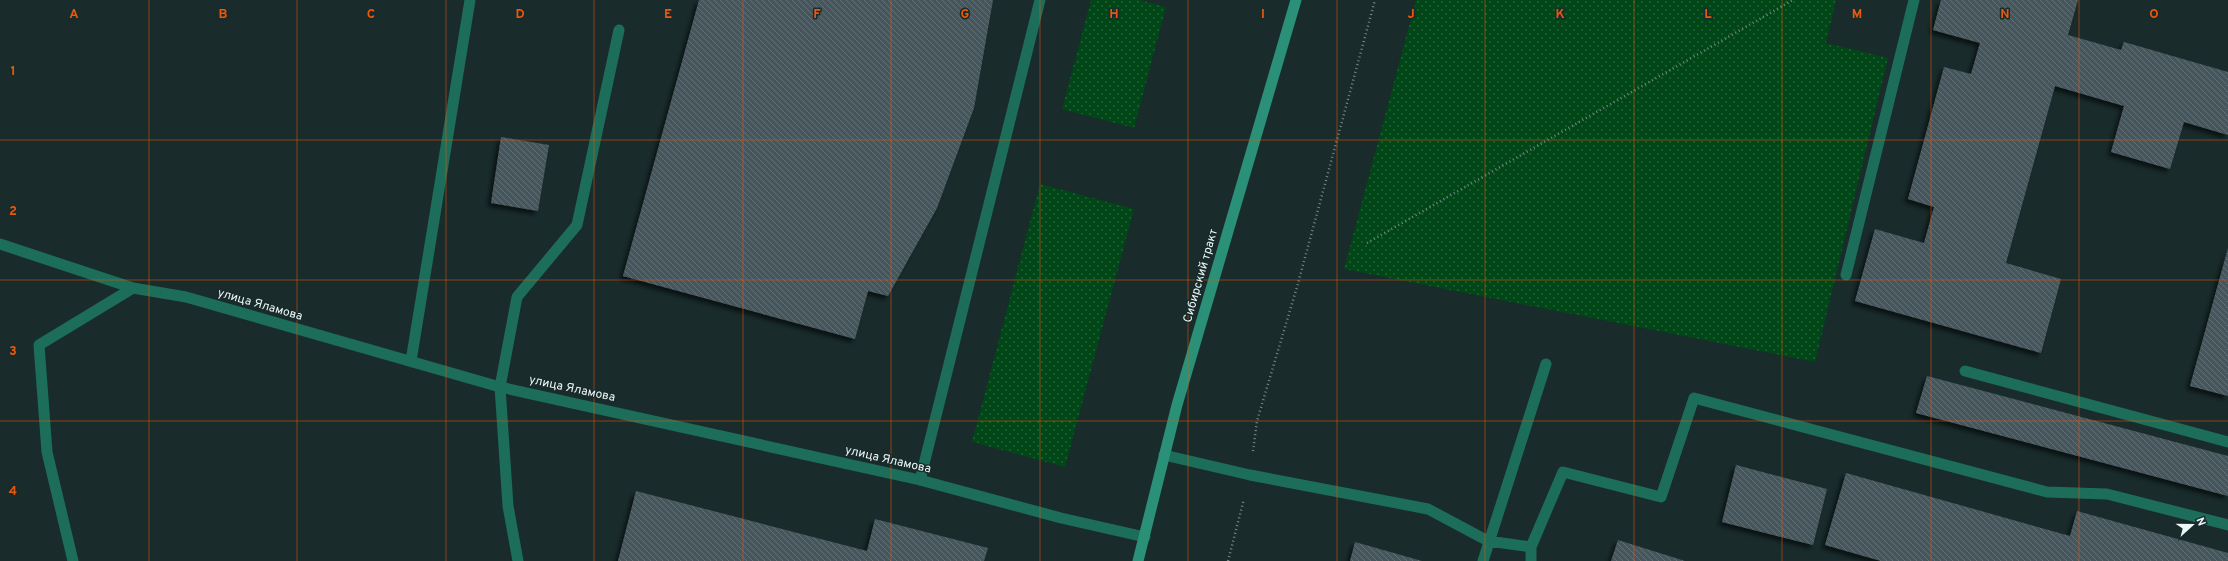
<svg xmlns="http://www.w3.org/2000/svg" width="2228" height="561" font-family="Overpass,sans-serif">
  <defs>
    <pattern id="grass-dots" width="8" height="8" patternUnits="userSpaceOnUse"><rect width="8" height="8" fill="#004617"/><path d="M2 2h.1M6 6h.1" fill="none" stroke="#25613a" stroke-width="1.8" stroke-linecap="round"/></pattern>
    <pattern id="building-back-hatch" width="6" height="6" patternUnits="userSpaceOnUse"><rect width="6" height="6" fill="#46575d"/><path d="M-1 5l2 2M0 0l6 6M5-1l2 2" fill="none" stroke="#617075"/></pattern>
    <filter id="shadow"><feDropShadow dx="-3.5" dy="3.5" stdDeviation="2" flood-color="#0009"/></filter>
  </defs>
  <rect width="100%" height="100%" fill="#192b2b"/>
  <path fill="url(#grass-dots)" d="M 1091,0 L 1140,0 L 1166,7 L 1134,128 L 1062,109 Z
    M 1416,0 L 1836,0 L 1826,43 L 1888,58 L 1815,362 L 1344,269 Z
    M 1040,184 L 1134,209 L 1065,467 L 972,442 Z"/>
  <path fill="url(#building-back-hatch)" filter="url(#shadow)" d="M 699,0 L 993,0 L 974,108 L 937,208 L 888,296 L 868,291 L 855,339 L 623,276 Z
    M 1941,0 L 2078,0 L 2068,35 L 2121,50 L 2124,42 L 2228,72 L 2228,135 L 2184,122 L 2170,169 L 2111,152 L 2124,106 L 2055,86 L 2006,263 L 2061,279 L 2041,353 L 1855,301 L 1875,229 L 1924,243 L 1934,207 L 1908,199 L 1944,67 L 1971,74 L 1980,43 L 1933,30 Z
    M 501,137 L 549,145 L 538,211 L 491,203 Z
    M 2228,248 L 2228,396 L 2190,386 Z
    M 1927,376 L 2228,456 L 2228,496 L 1916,413 Z
    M 1736,465 L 1827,489 L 1813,545 L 1722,522 Z
    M 1846,473 L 2070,536 L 2077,511 L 2228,553 L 2228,561 L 1881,561 L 1825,545 Z
    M 636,491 L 867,551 L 875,519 L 988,548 L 984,561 L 618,561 Z
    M 1618,540 L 1685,561 L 1611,561 Z
    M 1355,542 L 1422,561 L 1350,561 Z"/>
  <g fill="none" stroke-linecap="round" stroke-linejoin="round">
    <path stroke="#7a8989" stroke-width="2.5" stroke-dasharray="1 3" stroke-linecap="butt" d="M 1367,243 L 1793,0
      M 1253,451 L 1257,421 L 1297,287 L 1375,0
      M 1228,561 L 1244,499"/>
    <path stroke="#1c6d59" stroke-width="11" d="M 1846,275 L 1914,0
      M 411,361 L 470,0
      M 1965,371 L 2228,442
      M 1164,455 L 1250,475 L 1428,509 L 1488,541 L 1531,547 L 1563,472 L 1661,497 L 1694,398 L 2047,492 L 2107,494 L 2228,525
      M 920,480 L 1040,0
      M 1531,547 L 1531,561
      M 73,561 L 47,452 L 39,345 L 133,288
      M 518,561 L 508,506 L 500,387 L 517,297 L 577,225 L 619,30
      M 1483,561 L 1546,364"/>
    <path stroke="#1c6d59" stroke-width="11" d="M 0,244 L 133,288 L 186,297 L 500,387 L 920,480 L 1061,518 L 1145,537"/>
    <path stroke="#2a9077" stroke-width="11" d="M 1138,561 L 1177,405 L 1296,0"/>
  </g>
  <path fill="none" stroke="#e8590c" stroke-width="1" stroke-opacity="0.55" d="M 149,0 L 149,561M 297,0 L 297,561M 446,0 L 446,561M 594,0 L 594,561M 743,0 L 743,561M 891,0 L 891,561M 1040,0 L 1040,561M 1188,0 L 1188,561M 1337,0 L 1337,561M 1485,0 L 1485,561M 1634,0 L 1634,561M 1782,0 L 1782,561M 1931,0 L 1931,561M 2079,0 L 2079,561M 0,140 L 2228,140M 0,280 L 2228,280M 0,421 L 2228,421"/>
  <g text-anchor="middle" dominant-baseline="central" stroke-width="3" stroke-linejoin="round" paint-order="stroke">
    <g font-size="12" fill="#ecf7f7" stroke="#192b2b">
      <text transform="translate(1201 276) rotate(-74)">Сибирский тракт</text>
      <text transform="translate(260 305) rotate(16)">улица Яламова</text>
      <text transform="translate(572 389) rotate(12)">улица Яламова</text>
      <text transform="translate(888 460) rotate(13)">улица Яламова</text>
    </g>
  </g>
  <g font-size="13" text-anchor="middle" font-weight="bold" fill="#e8590c" stroke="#192b2b" stroke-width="3" stroke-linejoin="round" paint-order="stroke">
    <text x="74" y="18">A</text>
    <text x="223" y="18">B</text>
    <text x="371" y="18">C</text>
    <text x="520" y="18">D</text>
    <text x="668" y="18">E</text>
    <text x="817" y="18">F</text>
    <text x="965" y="18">G</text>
    <text x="1114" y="18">H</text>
    <text x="1263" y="18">I</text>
    <text x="1411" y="18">J</text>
    <text x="1560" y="18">K</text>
    <text x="1708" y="18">L</text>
    <text x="1857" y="18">M</text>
    <text x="2005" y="18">N</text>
    <text x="2154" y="18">O</text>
    <text x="13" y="75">1</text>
    <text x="13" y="215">2</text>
    <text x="13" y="355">3</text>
    <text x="13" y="495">4</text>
  </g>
  <g transform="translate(2192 525) rotate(69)" stroke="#192b2b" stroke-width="3" paint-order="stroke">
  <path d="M0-3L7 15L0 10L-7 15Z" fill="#ecf7f7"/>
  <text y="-6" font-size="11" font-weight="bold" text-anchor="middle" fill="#ecf7f7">N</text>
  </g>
</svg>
